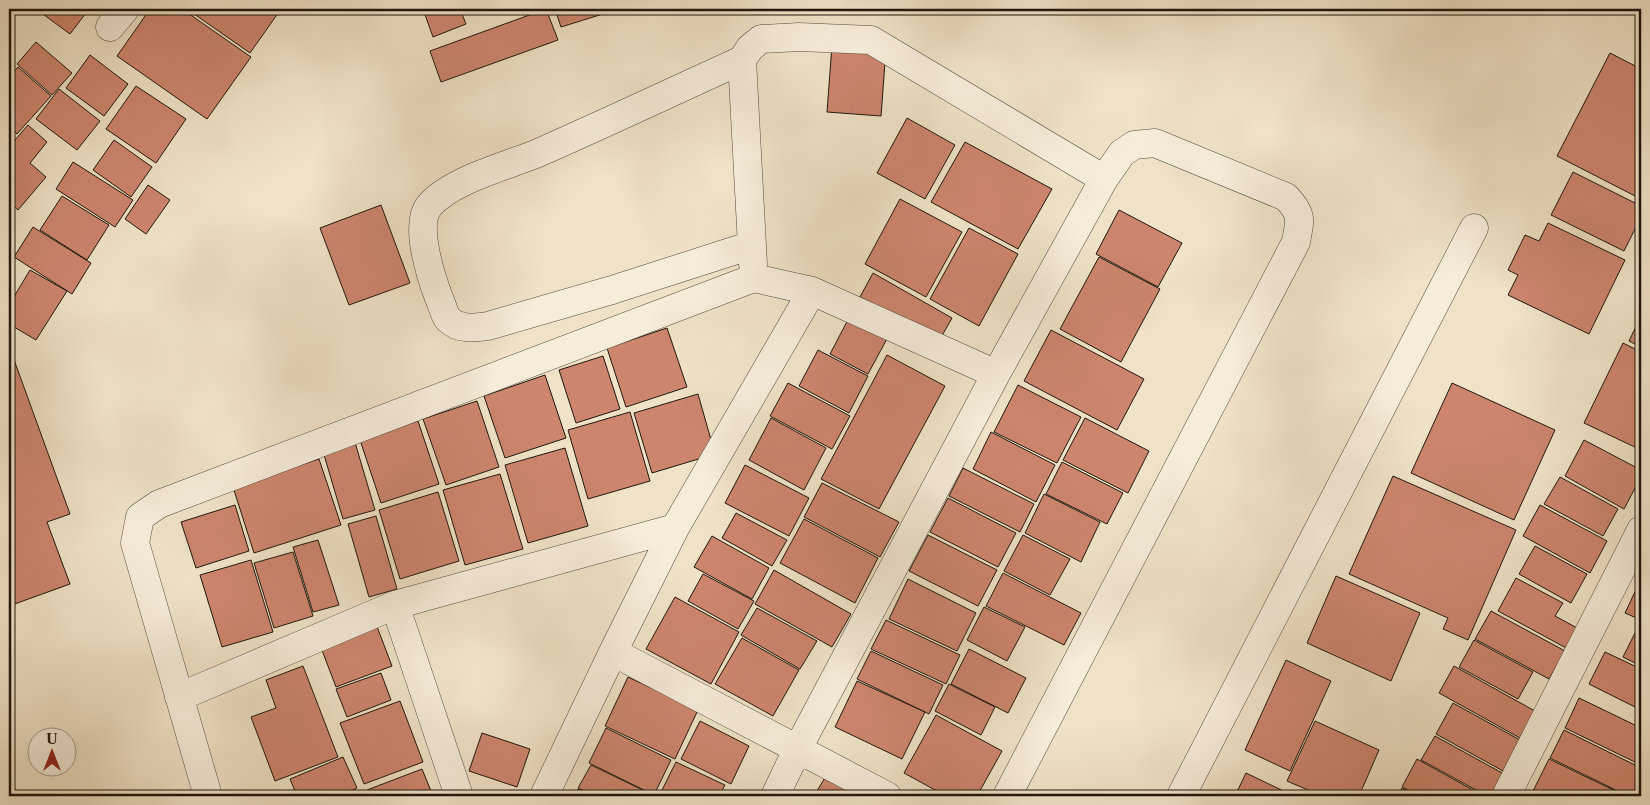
<svg xmlns="http://www.w3.org/2000/svg" width="1650" height="805" font-family="'Libre Caslon Text',serif">
  <rect width="100%" height="100%" fill="#efe2c6"/>
  <filter id="stains"><feTurbulence type="fractalNoise" baseFrequency=".004" numOctaves="4"/><feColorMatrix values="0 0 0 0 .2 0 0 0 0 .09 0 0 0 0 .02 0 0 0 .5 -.17"/></filter>
  <radialGradient id="worn" r=".72"><stop offset=".6" stop-color="#630" stop-opacity="0"/><stop offset="1" stop-color="#630" stop-opacity=".3"/></radialGradient>
  <path fill="#cd856d" stroke="#1e170e" d="M 36,9 L 89,9 L 70,34 Z
    M 150,9 L 182,9 L 251,57 L 207,119 L 117,56 Z
    M 187,9 L 281,9 L 250,53 Z
    M 423,9 L 460,9 L 466,24 L 433,37 Z
    M 546,9 L 558,40 L 441,82 L 430,51 Z
    M 555,9 L 619,9 L 561,27 Z
    M 36,42 L 72,73 L 52,95 L 17,64 Z
    M 832,45 L 886,49 L 881,116 L 827,112 Z
    M 1610,53 L 1641,69 L 1641,199 L 1557,156 Z
    M 90,55 L 128,84 L 104,116 L 66,88 Z
    M 18,67 L 51,96 L 17,134 L 9,126 L 9,78 Z
    M 136,86 L 186,119 L 156,163 L 106,129 Z
    M 59,89 L 100,121 L 77,150 L 36,119 Z
    M 907,118 L 955,145 L 925,199 L 877,173 Z
    M 28,125 L 47,142 L 30,163 L 46,177 L 18,210 L 9,202 L 9,147 Z
    M 114,140 L 152,167 L 131,197 L 93,170 Z
    M 965,142 L 1052,189 L 1018,249 L 931,202 Z
    M 73,162 L 133,200 L 115,227 L 56,189 Z
    M 1573,172 L 1641,206 L 1641,217 L 1624,251 L 1551,215 Z
    M 148,185 L 170,200 L 146,234 L 125,219 Z
    M 62,196 L 109,225 L 87,260 L 40,230 Z
    M 900,199 L 962,232 L 926,297 L 865,264 Z
    M 381,205 L 410,283 L 349,305 L 320,228 Z
    M 1119,210 L 1182,243 L 1158,287 L 1096,254 Z
    M 1548,223 L 1625,260 L 1589,334 L 1508,295 L 1518,275 L 1508,270 L 1525,235 L 1539,241 Z
    M 33,227 L 91,263 L 72,294 L 14,257 Z
    M 969,228 L 1018,254 L 979,326 L 930,299 Z
    M 1099,257 L 1160,289 L 1121,362 L 1060,329 Z
    M 30,270 L 67,291 L 36,340 L 9,324 L 9,305 Z
    M 873,273 L 952,318 L 939,341 L 860,297 Z
    M 851,314 L 889,335 L 868,374 L 830,354 Z
    M 1641,316 L 1641,347 L 1629,341 Z
    M 667,328 L 687,387 L 626,407 L 607,348 Z
    M 1051,330 L 1144,379 L 1117,430 L 1024,381 Z
    M 1623,343 L 1641,352 L 1641,450 L 1584,423 Z
    M 9,346 L 70,514 L 47,522 L 70,584 L 9,606 Z
    M 818,350 L 868,376 L 849,413 L 799,386 Z
    M 887,355 L 945,386 L 879,509 L 821,479 Z
    M 603,356 L 620,409 L 576,423 L 559,370 Z
    M 545,375 L 566,438 L 505,458 L 484,396 Z
    M 788,383 L 850,416 L 832,449 L 770,416 Z
    M 1452,383 L 1555,430 L 1514,520 L 1411,473 Z
    M 1018,385 L 1081,417 L 1057,463 L 994,432 Z
    M 698,394 L 715,454 L 652,473 L 634,413 Z
    M 477,401 L 499,467 L 446,485 L 423,419 Z
    M 630,412 L 650,481 L 588,499 L 568,430 Z
    M 771,418 L 826,448 L 804,490 L 749,460 Z
    M 1085,418 L 1149,451 L 1128,493 L 1063,460 Z
    M 418,421 L 439,484 L 381,503 L 360,440 Z
    M 991,432 L 1055,465 L 1036,502 L 973,469 Z
    M 354,439 L 375,510 L 343,519 L 322,448 Z
    M 1584,440 L 1641,470 L 1641,477 L 1624,509 L 1565,476 Z
    M 565,448 L 588,526 L 528,543 L 505,465 Z
    M 319,459 L 341,525 L 254,553 L 233,487 Z
    M 1062,462 L 1123,493 L 1107,524 L 1046,494 Z
    M 745,465 L 809,498 L 789,536 L 725,503 Z
    M 963,468 L 1034,504 L 1020,532 L 949,496 Z
    M 500,474 L 523,549 L 465,565 L 443,490 Z
    M 1393,476 L 1516,530 L 1468,640 L 1443,629 L 1448,618 L 1349,574 Z
    M 1560,477 L 1618,509 L 1603,536 L 1544,504 Z
    M 822,483 L 899,522 L 880,557 L 804,517 Z
    M 438,492 L 459,561 L 400,579 L 379,510 Z
    M 1044,494 L 1100,522 L 1081,562 L 1025,533 Z
    M 948,498 L 1016,533 L 998,567 L 930,532 Z
    M 235,505 L 249,551 L 196,568 L 181,522 Z
    M 1540,505 L 1607,541 L 1590,573 L 1523,536 Z
    M 736,513 L 787,540 L 772,566 L 722,538 Z
    M 376,516 L 397,589 L 369,597 L 348,524 Z
    M 804,519 L 878,558 L 855,603 L 780,563 Z
    M 928,535 L 997,570 L 978,606 L 909,571 Z
    M 1023,535 L 1070,559 L 1050,595 L 1004,571 Z
    M 712,536 L 769,568 L 752,599 L 694,567 Z
    M 318,540 L 339,605 L 313,612 L 293,547 Z
    M 1535,546 L 1587,574 L 1571,603 L 1519,574 Z
    M 293,552 L 313,616 L 274,628 L 254,563 Z
    M 251,560 L 273,632 L 222,647 L 200,575 Z
    M 774,570 L 851,614 L 832,647 L 755,604 Z
    M 1003,573 L 1081,613 L 1064,645 L 986,606 Z
    M 703,574 L 754,601 L 738,629 L 688,601 Z
    M 1336,576 L 1420,613 L 1391,681 L 1307,643 Z
    M 1516,578 L 1563,603 L 1555,616 L 1579,629 L 1568,649 L 1498,611 Z
    M 908,579 L 976,613 L 957,651 L 889,619 Z
    M 1641,579 L 1641,620 L 1625,613 Z
    M 675,597 L 739,632 L 711,684 L 646,649 Z
    M 984,607 L 1025,627 L 1007,661 L 967,640 Z
    M 757,608 L 817,641 L 800,669 L 741,635 Z
    M 1491,611 L 1565,651 L 1549,679 L 1475,639 Z
    M 886,620 L 960,655 L 946,684 L 871,649 Z
    M 376,624 L 392,666 L 336,687 L 320,645 Z
    M 1639,625 L 1641,627 L 1641,666 L 1623,657 Z
    M 742,638 L 799,670 L 773,716 L 715,684 Z
    M 1474,640 L 1533,672 L 1518,699 L 1459,667 Z
    M 969,649 L 1026,678 L 1008,713 L 951,684 Z
    M 871,651 L 943,685 L 929,714 L 857,679 Z
    M 1605,652 L 1641,669 L 1641,710 L 1589,684 Z
    M 1286,660 L 1331,681 L 1290,771 L 1245,750 Z
    M 303,666 L 338,757 L 275,781 L 251,717 L 276,708 L 266,680 Z
    M 1454,666 L 1535,711 L 1520,738 L 1439,693 Z
    M 381,673 L 391,700 L 347,717 L 336,689 Z
    M 628,677 L 698,710 L 675,759 L 605,726 Z
    M 857,681 L 925,712 L 902,759 L 835,727 Z
    M 949,684 L 995,707 L 981,735 L 935,711 Z
    M 1579,698 L 1641,728 L 1641,765 L 1565,728 Z
    M 400,701 L 423,762 L 364,784 L 340,723 Z
    M 1453,703 L 1520,740 L 1503,771 L 1436,734 Z
    M 936,715 L 1002,751 L 977,796 L 946,796 L 904,773 Z
    M 700,721 L 749,746 L 731,784 L 681,759 Z
    M 1315,721 L 1379,750 L 1359,796 L 1322,796 L 1287,781 Z
    M 606,728 L 671,760 L 654,795 L 589,763 Z
    M 1564,730 L 1641,768 L 1641,786 L 1636,796 L 1628,796 L 1550,758 Z
    M 482,733 L 530,749 L 517,787 L 469,771 Z
    M 1435,736 L 1504,774 L 1492,796 L 1487,796 L 1421,760 Z
    M 343,757 L 357,788 L 339,796 L 297,796 L 290,779 Z
    M 1417,759 L 1473,790 L 1469,796 L 1420,796 L 1402,787 Z
    M 1549,759 L 1626,796 L 1544,796 L 1533,791 Z
    M 676,762 L 725,785 L 719,796 L 675,796 L 662,790 Z
    M 591,765 L 653,795 L 652,796 L 594,796 L 578,788 Z
    M 422,769 L 433,796 L 370,796 L 367,790 Z
    M 1246,773 L 1294,796 L 1235,796 Z
    M 826,776 L 860,796 L 814,796 Z
    M 1402,788 L 1417,796 L 1398,796 Z
    M 578,789 L 592,796 L 574,796 Z"/>
  <g fill="none" stroke-linecap="round" stroke-linejoin="round">
    <g stroke="#524a3c" stroke-width="29">
      <path id="minor" d="M 110,27 L 125,9
        M 742,60 C 674,91 606,123 538,153 C 507,166 451,180 429,206 C 414,225 431,277 439,298 C 442,304 444,314 448,319 C 459,330 474,328 488,326 L 612,290 L 752,245
        M 753,264 L 742,60 L 750,48 L 761,39 L 799,37 L 871,40 L 1104,179
        M 395,605 L 459,796
        M 613,652 L 887,796
        M 179,697 L 395,605 L 675,528
        M 208,796 L 135,543 L 140,517 L 159,504 L 754,278 L 812,291 L 996,374
        M 544,796 L 613,652 L 675,528 L 812,291
        M 775,796 L 797,750 L 996,374 L 1104,179 L 1122,153 L 1134,145 L 1155,143 L 1286,197 C 1303,215 1300,219 1296,242 L 1007,796
        M 1181,796 L 1474,228
        M 1506,796 L 1641,530"/>
    </g>
    <use href="#minor" stroke="#f5ecda" stroke-width="28"/>
  </g>
  <rect width="1650" height="805" fill="none" stroke="#efe2c6" stroke-width="30"/>
  <rect x="10" y="10" width="1630" height="785" fill="none" stroke="#1e170e" stroke-width="2.5"/>
  <rect x="15" y="15" width="1620" height="775" fill="none" stroke="#1e170e"/>
  <g transform="translate(52 752)"><circle r="24" fill="#f5ecda" stroke="#9f9788"/>
  <path d="M0-4L9 19L0 12L-9 19Z" fill="#8f2418"/>
  <text y="-8" font-size="14" font-weight="bold" text-anchor="middle" fill="#1e170e">U</text>
  </g>
  <rect width="100%" height="100%" filter="url(#stains)"/>
  <rect width="100%" height="100%" fill="url(#worn)"/>
</svg>
